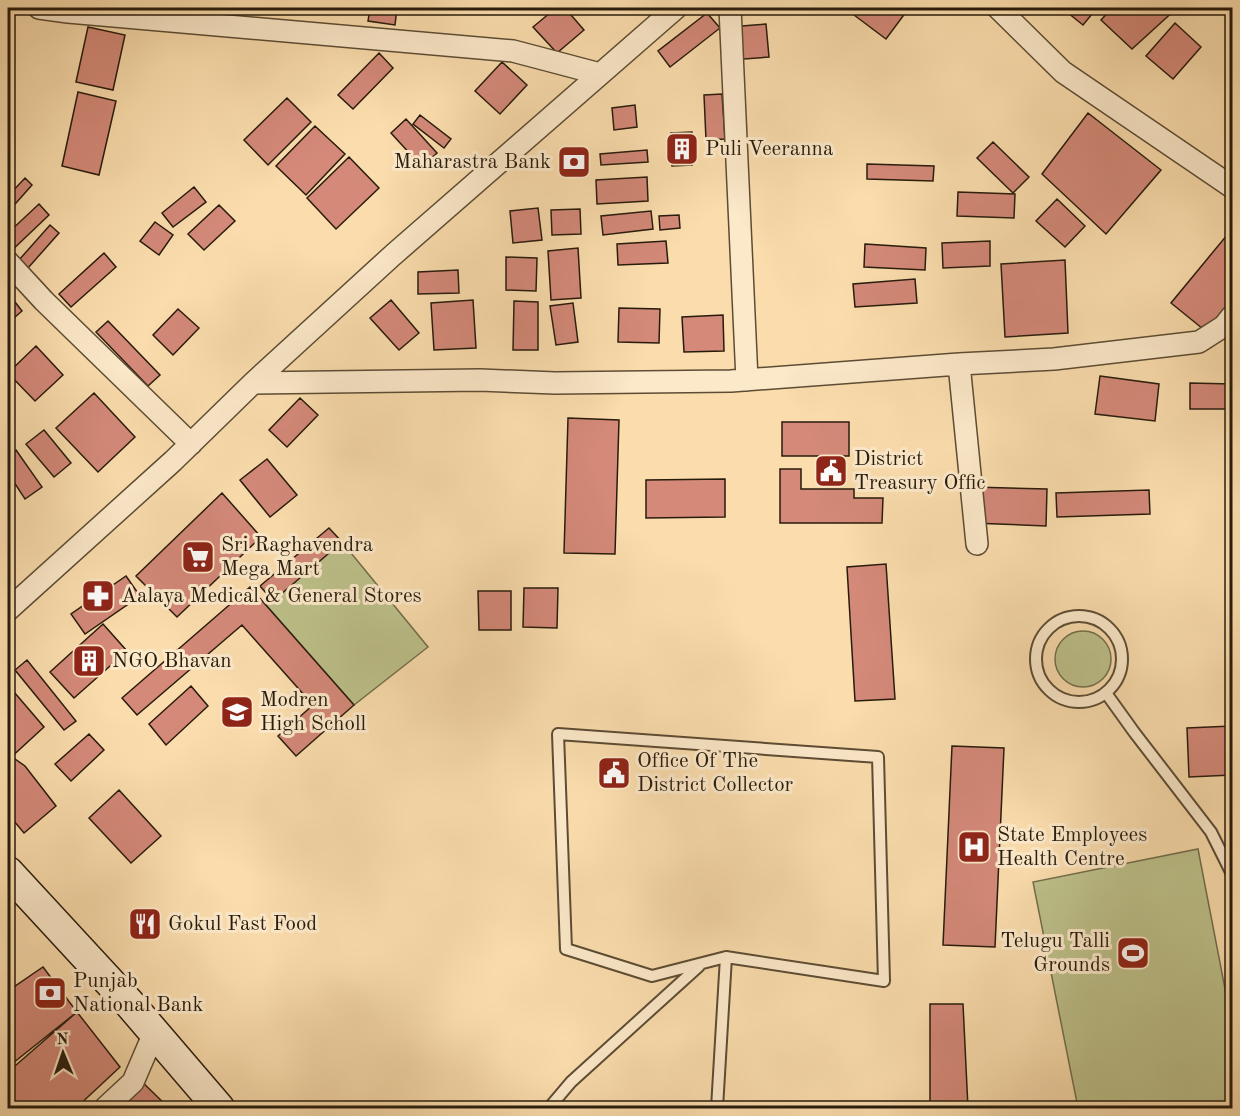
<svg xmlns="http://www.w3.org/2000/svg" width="1240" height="1116" font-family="'Old Standard TT',serif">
  <rect width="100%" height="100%" fill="#fbddad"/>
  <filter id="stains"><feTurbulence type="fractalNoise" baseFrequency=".00333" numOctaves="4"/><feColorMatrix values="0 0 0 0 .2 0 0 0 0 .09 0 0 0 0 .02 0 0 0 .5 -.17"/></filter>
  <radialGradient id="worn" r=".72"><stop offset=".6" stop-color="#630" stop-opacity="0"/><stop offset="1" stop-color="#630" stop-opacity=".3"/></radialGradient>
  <path fill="#bdc18b" stroke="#726e4c" stroke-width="1.5" d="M 342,542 L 428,647 L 354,705 L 266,605 Z
    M1055 659a28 28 0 1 1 56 0a28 28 0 1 1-56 0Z
    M 1198,849 L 1232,1025 L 1232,1108 L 1078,1108 L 1033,882 Z"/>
  <path fill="#d48979" stroke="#271b0c" stroke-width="1.5" d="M 370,8 L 397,8 L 395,25 L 368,21 Z
    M 556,8 L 565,8 L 584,30 L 557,53 L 533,27 Z
    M 847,8 L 909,8 L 886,39 L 846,9 Z
    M 1062,8 L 1097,8 L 1083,25 Z
    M 1112,8 L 1177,8 L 1132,49 L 1101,20 Z
    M 707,13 L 720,28 L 670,67 L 658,51 Z
    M 1175,23 L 1201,47 L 1173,79 L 1146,56 Z
    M 766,24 L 769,57 L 731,60 L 729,27 Z
    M 88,27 L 125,35 L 113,90 L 76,82 Z
    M 379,53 L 393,68 L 353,109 L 338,95 Z
    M 502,62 L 527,85 L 500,114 L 475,91 Z
    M 78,92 L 116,101 L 99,175 L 62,166 Z
    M 722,94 L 725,139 L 706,140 L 704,95 Z
    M 287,98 L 311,122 L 268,165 L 244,140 Z
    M 635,105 L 637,127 L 614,130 L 612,108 Z
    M 1088,113 L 1161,170 L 1106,234 L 1042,174 Z
    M 420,115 L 451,139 L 444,148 L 413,124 Z
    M 406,119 L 437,153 L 422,167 L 391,133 Z
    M 315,126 L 345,154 L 306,195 L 276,166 Z
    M 692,132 L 692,165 L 672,166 L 671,133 Z
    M 993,142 L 1029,177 L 1013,193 L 977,158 Z
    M 647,150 L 648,162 L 601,165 L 600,154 Z
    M 349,157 L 379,188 L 336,229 L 307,198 Z
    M 867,164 L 934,166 L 933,181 L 867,179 Z
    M 647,177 L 648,201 L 597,204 L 596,180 Z
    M 25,178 L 32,185 L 8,212 L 8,196 Z
    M 194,187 L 206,202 L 173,227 L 162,213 Z
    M 958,192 L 1015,194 L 1014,218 L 957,216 Z
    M 1057,199 L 1085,226 L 1065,247 L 1036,221 Z
    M 39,204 L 49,215 L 8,254 L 8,233 Z
    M 219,205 L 235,221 L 204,250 L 188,234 Z
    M 538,208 L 542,240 L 513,243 L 510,211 Z
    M 580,209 L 581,234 L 552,235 L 551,210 Z
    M 651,211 L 653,229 L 603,235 L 601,216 Z
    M 679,215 L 680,228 L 660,230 L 659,216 Z
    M 155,222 L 173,235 L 159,255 L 140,241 Z
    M 50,225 L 59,233 L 28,268 L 19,260 Z
    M 1232,229 L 1232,303 L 1208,333 L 1171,303 Z
    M 666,241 L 668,263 L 618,265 L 617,244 Z
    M 990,241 L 990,266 L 943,268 L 942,243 Z
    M 865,244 L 926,248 L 925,270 L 864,267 Z
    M 578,248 L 581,298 L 551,300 L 548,251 Z
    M 104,253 L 116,267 L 71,307 L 59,294 Z
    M 506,257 L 537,258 L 536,291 L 506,290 Z
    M 1065,260 L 1068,333 L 1005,337 L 1001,264 Z
    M 458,270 L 459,293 L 418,294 L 418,272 Z
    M 915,279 L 917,303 L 855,307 L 853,284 Z
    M 8,293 L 22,311 L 8,323 Z
    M 391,300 L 419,333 L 399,350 L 370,318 Z
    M 473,300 L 476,348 L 434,350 L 431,303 Z
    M 514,301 L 538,302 L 538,350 L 513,350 Z
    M 573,303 L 578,342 L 556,345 L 550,306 Z
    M 619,308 L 660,309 L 659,343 L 618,342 Z
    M 178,309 L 199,328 L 173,355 L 153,335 Z
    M 723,315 L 724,351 L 684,352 L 682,317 Z
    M 108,321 L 160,375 L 148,386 L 96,332 Z
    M 36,346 L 63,375 L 35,401 L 8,373 Z
    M 1100,376 L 1159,384 L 1155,421 L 1095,414 Z
    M 1190,383 L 1232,384 L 1232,409 L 1190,409 Z
    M 94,393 L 135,437 L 98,472 L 56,428 Z
    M 300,398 L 318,415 L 287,447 L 269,430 Z
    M 568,418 L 619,420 L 615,554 L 564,553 Z
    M 782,422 L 849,422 L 849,456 L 782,456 Z
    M 44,430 L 71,463 L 54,477 L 26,444 Z
    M 16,450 L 42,487 L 25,499 L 8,473 L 8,456 Z
    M 267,459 L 297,495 L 270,517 L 240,480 Z
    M 780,469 L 801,469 L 801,489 L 854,489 L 854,498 L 883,498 L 882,523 L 780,523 Z
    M 725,479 L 725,517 L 646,518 L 646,480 Z
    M 973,487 L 1047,489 L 1046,526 L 972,523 Z
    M 1149,490 L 1150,514 L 1057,517 L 1056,493 Z
    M 222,493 L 261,537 L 177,617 L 136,576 Z
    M 329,528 L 342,542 L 273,601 L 260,586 Z
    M 886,564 L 895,699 L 855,701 L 847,567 Z
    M 126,576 L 140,596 L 85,634 L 71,614 Z
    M 250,587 L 354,705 L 296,756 L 278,736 L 313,705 L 242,625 L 137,715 L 122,698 Z
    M 524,588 L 558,588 L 557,628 L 523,627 Z
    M 478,591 L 511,591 L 511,630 L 479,630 Z
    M 103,624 L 127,651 L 74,698 L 50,672 Z
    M 27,660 L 76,721 L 64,730 L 15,670 Z
    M 8,685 L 44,727 L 8,760 Z
    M 191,686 L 208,706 L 166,745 L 149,724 Z
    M 1232,726 L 1232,775 L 1189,777 L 1187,728 Z
    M 89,734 L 104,750 L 71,781 L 55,764 Z
    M 952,746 L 1004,748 L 995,947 L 943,945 Z
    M 15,759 L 25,766 L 56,806 L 24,833 L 8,814 L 8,765 Z
    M 119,790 L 161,836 L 131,863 L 89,818 Z
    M 43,967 L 77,1012 L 8,1067 L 8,991 Z
    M 930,1004 L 963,1004 L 968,1108 L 930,1108 Z
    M 77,1012 L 120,1067 L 76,1108 L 8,1108 L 8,1072 Z
    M 137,1077 L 169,1108 L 109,1108 Z"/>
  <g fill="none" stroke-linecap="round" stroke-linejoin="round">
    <g stroke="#5c4c34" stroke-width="14">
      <path id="lane" d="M1036 659a43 43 0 1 1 86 0a43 43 0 1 1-86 0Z
        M 1106,693 L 1134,732 L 1211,832 L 1232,874
        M 558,734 L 878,757 L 884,981 L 726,957 L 652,976 L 566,949 Z
        M 549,1108 L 571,1082 L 699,966
        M 717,1108 L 726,957"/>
    </g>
    <g stroke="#5c4c34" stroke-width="24">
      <path id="street" d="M 39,8 L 68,12 L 513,51 L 600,74
        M 730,8 L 747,380
        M 998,8 L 1063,72 L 1232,187
        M 8,262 L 44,301 L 191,444
        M 959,364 L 977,544
        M 253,383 L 480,380 L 555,383 L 731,381 L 959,364 L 1054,359 L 1199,342 L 1224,326 L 1232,316
        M 8,610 L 173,461 L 253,383 L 393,255 L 676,8
        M 105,1108 L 133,1082 L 154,1033"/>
    </g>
    <g stroke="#271b0c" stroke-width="33">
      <path id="secondary" d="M 8,872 L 129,1003 L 219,1108"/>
    </g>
    <use href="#lane" stroke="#fce9ca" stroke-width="10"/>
    <use href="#street" stroke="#fce9ca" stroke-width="21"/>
    <use href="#secondary" stroke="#fce9ca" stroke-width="30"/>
  </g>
  <defs>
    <g id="building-square" transform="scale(1.725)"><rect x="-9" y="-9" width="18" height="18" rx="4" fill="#8f2418" stroke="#fce9ca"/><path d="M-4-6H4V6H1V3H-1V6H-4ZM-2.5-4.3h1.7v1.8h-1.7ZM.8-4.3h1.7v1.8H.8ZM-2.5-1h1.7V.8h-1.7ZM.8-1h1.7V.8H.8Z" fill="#fff"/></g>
    <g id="bank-square" transform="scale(1.725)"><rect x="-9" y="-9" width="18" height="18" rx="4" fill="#8f2418" stroke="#fce9ca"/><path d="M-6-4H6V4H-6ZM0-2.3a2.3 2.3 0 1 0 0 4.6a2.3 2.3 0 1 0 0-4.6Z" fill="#fff"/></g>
    <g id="civic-square" transform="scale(1.725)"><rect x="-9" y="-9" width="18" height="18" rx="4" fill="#8f2418" stroke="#fce9ca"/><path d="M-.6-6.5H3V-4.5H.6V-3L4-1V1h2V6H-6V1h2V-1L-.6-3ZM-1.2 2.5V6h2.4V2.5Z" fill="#fff"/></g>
    <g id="supermarket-square" transform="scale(1.725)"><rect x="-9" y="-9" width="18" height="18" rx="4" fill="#8f2418" stroke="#fce9ca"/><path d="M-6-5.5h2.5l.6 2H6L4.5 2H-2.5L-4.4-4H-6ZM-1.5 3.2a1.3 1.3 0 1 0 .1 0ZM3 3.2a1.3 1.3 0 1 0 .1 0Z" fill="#fff"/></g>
    <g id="pharmacy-square" transform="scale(1.725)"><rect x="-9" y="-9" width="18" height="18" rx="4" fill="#8f2418" stroke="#fce9ca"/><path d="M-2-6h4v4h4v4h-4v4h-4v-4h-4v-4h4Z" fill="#fff"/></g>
    <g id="school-square" transform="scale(1.725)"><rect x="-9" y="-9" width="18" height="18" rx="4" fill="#8f2418" stroke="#fce9ca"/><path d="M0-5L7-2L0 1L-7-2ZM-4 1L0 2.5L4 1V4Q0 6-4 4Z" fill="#fff"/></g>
    <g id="hospital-square" transform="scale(1.725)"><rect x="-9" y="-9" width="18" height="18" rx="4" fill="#8f2418" stroke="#fce9ca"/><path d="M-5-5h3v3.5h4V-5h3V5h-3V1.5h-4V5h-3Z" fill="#fff"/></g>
    <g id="restaurant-square" transform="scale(1.725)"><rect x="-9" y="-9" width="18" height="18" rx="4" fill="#8f2418" stroke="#fce9ca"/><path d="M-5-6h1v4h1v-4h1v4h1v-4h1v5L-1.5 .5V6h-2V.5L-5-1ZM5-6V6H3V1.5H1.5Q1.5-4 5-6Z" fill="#fff"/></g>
    <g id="stadium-square" transform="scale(1.725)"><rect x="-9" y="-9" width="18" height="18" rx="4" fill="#8f2418" stroke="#fce9ca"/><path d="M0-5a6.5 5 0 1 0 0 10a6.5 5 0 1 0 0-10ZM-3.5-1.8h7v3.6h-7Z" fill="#fff"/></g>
  </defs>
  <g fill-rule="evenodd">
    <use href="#building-square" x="682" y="149"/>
    <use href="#bank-square" x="574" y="162"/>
    <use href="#civic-square" x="831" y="471"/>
    <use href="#supermarket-square" x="198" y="557"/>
    <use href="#pharmacy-square" x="98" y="596"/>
    <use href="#building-square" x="89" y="661"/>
    <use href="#school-square" x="237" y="712"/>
    <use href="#civic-square" x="614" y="773"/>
    <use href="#hospital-square" x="974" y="847"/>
    <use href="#restaurant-square" x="145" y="924"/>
    <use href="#stadium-square" x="1133" y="953"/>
    <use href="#bank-square" x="50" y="993"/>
  </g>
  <g text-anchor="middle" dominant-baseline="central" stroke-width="6" stroke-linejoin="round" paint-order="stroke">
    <g font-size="21" fill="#271b0c" stroke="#fce9ca" text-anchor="start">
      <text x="705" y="149">Puli Veeranna</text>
      <text x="551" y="162" text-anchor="end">Maharastra Bank</text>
      <text x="854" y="459">District<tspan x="854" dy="24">Treasury Offic</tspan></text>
      <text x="221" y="545">Sri Raghavendra<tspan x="221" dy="24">Mega Mart</tspan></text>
      <text x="121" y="596">Aalaya Medical &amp; General Stores</text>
      <text x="112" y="661">NGO Bhavan</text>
      <text x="260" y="700">Modren<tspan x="260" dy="24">High Scholl</tspan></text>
      <text x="637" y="761">Office Of The<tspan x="637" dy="24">District Collector</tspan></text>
      <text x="997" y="835">State Employees<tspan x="997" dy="24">Health Centre</tspan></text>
      <text x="168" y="924">Gokul Fast Food</text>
      <text x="1110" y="941" text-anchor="end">Telugu Talli<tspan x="1110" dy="24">Grounds</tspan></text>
      <text x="73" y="981">Punjab<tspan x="73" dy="24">National Bank</tspan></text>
    </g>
  </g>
  <rect width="1240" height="1116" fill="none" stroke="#fbddad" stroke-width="30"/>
  <rect x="9" y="9" width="1222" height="1098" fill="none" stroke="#271b0c" stroke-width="3"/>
  <rect x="15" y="15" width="1210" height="1086" fill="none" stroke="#271b0c" stroke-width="1.5"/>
  <g transform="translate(63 1053) rotate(358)" stroke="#fce9ca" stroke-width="4.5" paint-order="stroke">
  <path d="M0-4.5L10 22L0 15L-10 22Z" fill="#271b0c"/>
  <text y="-9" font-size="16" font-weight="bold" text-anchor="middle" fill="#271b0c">N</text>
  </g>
  <rect width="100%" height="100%" filter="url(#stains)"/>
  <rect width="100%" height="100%" fill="url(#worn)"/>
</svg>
